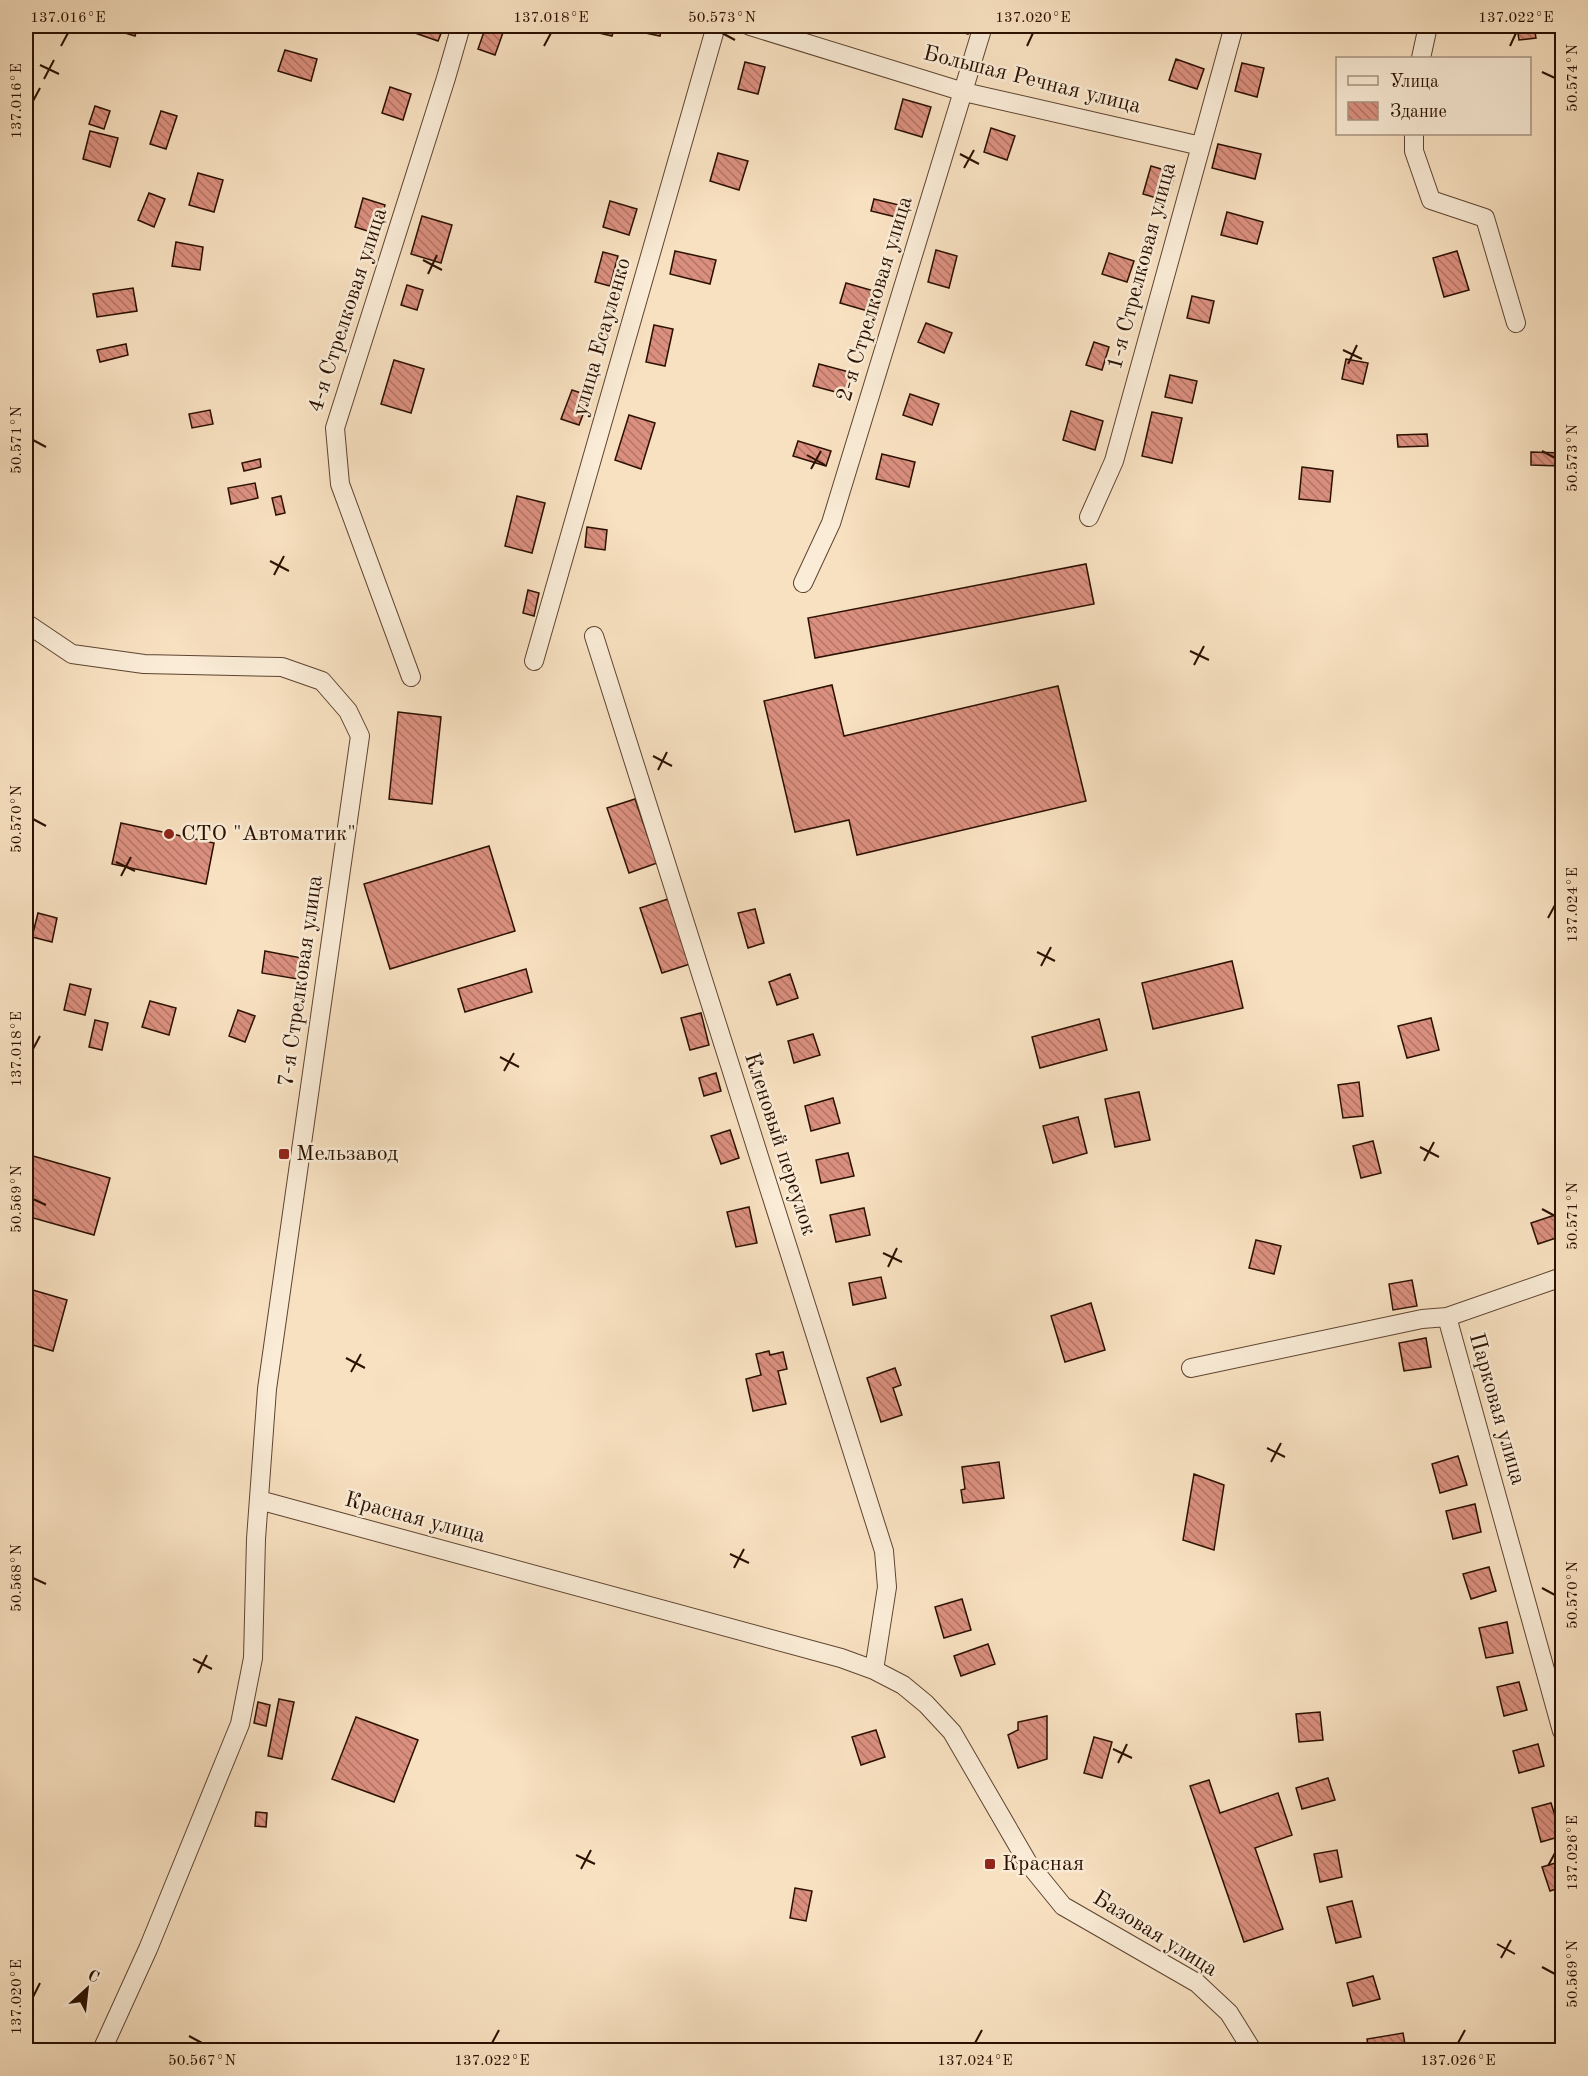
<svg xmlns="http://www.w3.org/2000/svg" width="1588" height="2076" font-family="'Old Standard TT',serif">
  <defs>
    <pattern id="building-back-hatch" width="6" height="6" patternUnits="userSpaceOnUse" patternTransform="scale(1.5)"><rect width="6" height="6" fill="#db907f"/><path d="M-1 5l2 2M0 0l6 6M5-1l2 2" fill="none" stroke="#b27466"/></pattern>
  </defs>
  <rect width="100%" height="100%" fill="#f8e1c1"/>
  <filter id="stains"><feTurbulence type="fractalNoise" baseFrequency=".00333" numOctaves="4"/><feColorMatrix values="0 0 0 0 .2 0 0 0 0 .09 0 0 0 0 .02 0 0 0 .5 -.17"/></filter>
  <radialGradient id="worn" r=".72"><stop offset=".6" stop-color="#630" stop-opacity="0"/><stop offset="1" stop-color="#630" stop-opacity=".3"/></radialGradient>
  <path fill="url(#building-back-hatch)" stroke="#2b1000" stroke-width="1.5" d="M 116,26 L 138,26 L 135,36 L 115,30 Z
    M 418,26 L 444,26 L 438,41 L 415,33 Z
    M 486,26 L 505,27 L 495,55 L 478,49 Z
    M 582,26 L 615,26 L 612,36 L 582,29 Z
    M 646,26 L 662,26 L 660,36 L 645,33 Z
    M 943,26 L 970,26 L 968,34 Z
    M 1517,26 L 1534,26 L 1536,38 L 1519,40 Z
    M 285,50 L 317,59 L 311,81 L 278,71 Z
    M 1176,59 L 1204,69 L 1197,89 L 1169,80 Z
    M 745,62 L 765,67 L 758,94 L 738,89 Z
    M 1242,63 L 1264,68 L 1257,97 L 1235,91 Z
    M 390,87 L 411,94 L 403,120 L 382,113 Z
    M 903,99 L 931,107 L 922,137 L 895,129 Z
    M 95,106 L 110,111 L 104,129 L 89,124 Z
    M 161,111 L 177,116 L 166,149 L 150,144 Z
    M 991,128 L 1015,136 L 1007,160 L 984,152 Z
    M 90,131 L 118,138 L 110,167 L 83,159 Z
    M 1218,144 L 1261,154 L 1255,179 L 1212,168 Z
    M 718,153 L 748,161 L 739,190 L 710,181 Z
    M 1151,166 L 1175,173 L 1167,201 L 1143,194 Z
    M 198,173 L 223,180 L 214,212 L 189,205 Z
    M 149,193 L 165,199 L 154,227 L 138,220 Z
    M 363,198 L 385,205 L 377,234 L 355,227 Z
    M 874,199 L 899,205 L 896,217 L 871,211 Z
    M 610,201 L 637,209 L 629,235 L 603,227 Z
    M 1227,212 L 1263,222 L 1257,244 L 1221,235 Z
    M 422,216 L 452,225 L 441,263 L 411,254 Z
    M 176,242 L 203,247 L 200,270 L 172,266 Z
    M 936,250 L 957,256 L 949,288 L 928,282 Z
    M 675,251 L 716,260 L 710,284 L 670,274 Z
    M 1457,251 L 1469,290 L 1444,297 L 1433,258 Z
    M 603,252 L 618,256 L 610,286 L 595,282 Z
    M 1109,253 L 1134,261 L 1127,282 L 1102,274 Z
    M 846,283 L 874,291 L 868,311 L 840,303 Z
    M 407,285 L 423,290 L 417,310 L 401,305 Z
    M 133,288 L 137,311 L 97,317 L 93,294 Z
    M 1192,296 L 1214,301 L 1209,323 L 1187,318 Z
    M 926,323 L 952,333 L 944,353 L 918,342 Z
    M 654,325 L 673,329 L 665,366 L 646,362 Z
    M 1094,342 L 1109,347 L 1102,370 L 1086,365 Z
    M 126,344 L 128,355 L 100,362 L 97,350 Z
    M 1346,359 L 1368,363 L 1363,384 L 1342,379 Z
    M 394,360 L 424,369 L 411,413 L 381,404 Z
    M 819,364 L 853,373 L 847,395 L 813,386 Z
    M 1170,375 L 1197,381 L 1192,403 L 1165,397 Z
    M 572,390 L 590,396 L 579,425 L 561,419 Z
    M 910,394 L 939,404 L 932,425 L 903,415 Z
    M 210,410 L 213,424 L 192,428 L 189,414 Z
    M 1071,411 L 1103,421 L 1095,450 L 1063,440 Z
    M 1152,412 L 1182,418 L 1172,463 L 1142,456 Z
    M 629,415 L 655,423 L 641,469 L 615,460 Z
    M 1427,434 L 1428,446 L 1398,447 L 1397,435 Z
    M 798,441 L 831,451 L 826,466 L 793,456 Z
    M 1531,452 L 1562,453 L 1561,466 L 1531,465 Z
    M 882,454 L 915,462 L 909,487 L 876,479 Z
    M 260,459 L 261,467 L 244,471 L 242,463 Z
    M 1302,467 L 1333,471 L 1330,502 L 1299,499 Z
    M 255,483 L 258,498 L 231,504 L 228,488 Z
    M 281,496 L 285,513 L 276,515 L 272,498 Z
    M 517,496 L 545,503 L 532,553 L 505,546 Z
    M 587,527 L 607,530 L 605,550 L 585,547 Z
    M 1086,564 L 1094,604 L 815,658 L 808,618 Z
    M 528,590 L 539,593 L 534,616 L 523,613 Z
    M 832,685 L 844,736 L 1058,686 L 1086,801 L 857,855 L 849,820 L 795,832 L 764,701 Z
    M 398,712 L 441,717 L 432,804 L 389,799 Z
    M 635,799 L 657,863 L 629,873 L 607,808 Z
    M 121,823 L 214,843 L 206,884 L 112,864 Z
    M 489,846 L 515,931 L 390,969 L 364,884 Z
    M 668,899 L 690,964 L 662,973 L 640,908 Z
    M 755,909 L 764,943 L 748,948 L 738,913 Z
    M 38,913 L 57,918 L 52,942 L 32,937 Z
    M 265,951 L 307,959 L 303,980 L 262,973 Z
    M 1232,961 L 1243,1008 L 1153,1029 L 1142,983 Z
    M 526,969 L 532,992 L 465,1012 L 458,989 Z
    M 790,974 L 798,998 L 777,1005 L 769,982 Z
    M 70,984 L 91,989 L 85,1015 L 64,1010 Z
    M 150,1001 L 176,1008 L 169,1035 L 142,1027 Z
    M 238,1010 L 255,1016 L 245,1042 L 229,1036 Z
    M 701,1013 L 709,1045 L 690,1050 L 681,1018 Z
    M 1431,1018 L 1439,1050 L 1407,1058 L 1398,1026 Z
    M 1099,1019 L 1107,1050 L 1040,1068 L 1032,1037 Z
    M 95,1020 L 108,1023 L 102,1050 L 89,1047 Z
    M 813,1034 L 820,1055 L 794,1063 L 788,1041 Z
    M 716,1073 L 721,1091 L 704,1096 L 699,1078 Z
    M 1359,1082 L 1363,1116 L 1343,1118 L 1338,1085 Z
    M 1139,1092 L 1150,1140 L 1115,1147 L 1105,1099 Z
    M 833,1098 L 840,1123 L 811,1131 L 805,1106 Z
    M 1078,1117 L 1087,1153 L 1053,1163 L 1043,1126 Z
    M 730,1130 L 739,1158 L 721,1164 L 711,1136 Z
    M 1373,1141 L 1381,1173 L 1361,1178 L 1353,1146 Z
    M 848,1153 L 854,1176 L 821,1183 L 816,1160 Z
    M 26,1154 L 110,1178 L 94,1235 L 26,1216 Z
    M 749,1207 L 757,1243 L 736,1247 L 727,1212 Z
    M 864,1208 L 870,1235 L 836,1242 L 830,1215 Z
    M 1555,1215 L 1562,1236 L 1538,1244 L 1531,1223 Z
    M 1256,1240 L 1281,1246 L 1274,1274 L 1249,1268 Z
    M 881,1277 L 886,1298 L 853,1305 L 849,1283 Z
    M 1412,1280 L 1417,1306 L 1393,1310 L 1389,1284 Z
    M 26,1288 L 67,1300 L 53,1351 L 26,1343 Z
    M 1091,1303 L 1105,1350 L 1065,1362 L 1051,1316 Z
    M 1426,1338 L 1431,1367 L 1404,1371 L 1399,1343 Z
    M 769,1351 L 770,1355 L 783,1352 L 787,1369 L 778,1371 L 786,1404 L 753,1411 L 746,1379 L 761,1375 L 756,1354 Z
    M 895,1368 L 901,1385 L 893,1388 L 902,1415 L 881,1422 L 867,1378 Z
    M 1458,1456 L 1467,1485 L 1440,1493 L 1432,1464 Z
    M 999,1462 L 1004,1498 L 963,1503 L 961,1490 L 965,1489 L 962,1467 Z
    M 1194,1474 L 1224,1485 L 1214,1550 L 1183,1540 Z
    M 1475,1504 L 1481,1532 L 1453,1539 L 1446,1511 Z
    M 1489,1567 L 1496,1591 L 1471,1599 L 1463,1574 Z
    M 962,1599 L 971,1630 L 944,1638 L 935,1607 Z
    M 1507,1622 L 1513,1653 L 1486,1658 L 1479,1628 Z
    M 988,1644 L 995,1664 L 961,1676 L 954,1656 Z
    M 1519,1682 L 1527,1710 L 1504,1716 L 1497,1687 Z
    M 279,1699 L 294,1702 L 282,1759 L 268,1756 Z
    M 258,1702 L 270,1705 L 266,1726 L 254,1723 Z
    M 1320,1712 L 1323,1740 L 1299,1742 L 1296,1714 Z
    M 1047,1716 L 1047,1759 L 1018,1768 L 1008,1735 L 1018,1730 L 1018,1722 Z
    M 356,1717 L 418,1740 L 394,1802 L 332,1779 Z
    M 876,1730 L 885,1757 L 861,1765 L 852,1737 Z
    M 1094,1737 L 1112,1742 L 1102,1778 L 1084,1773 Z
    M 1538,1744 L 1544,1766 L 1519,1773 L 1513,1751 Z
    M 1328,1778 L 1335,1800 L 1302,1809 L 1296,1788 Z
    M 1209,1780 L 1220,1813 L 1278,1793 L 1292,1835 L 1255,1848 L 1283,1929 L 1244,1942 L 1190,1786 Z
    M 1551,1803 L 1557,1822 L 1562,1820 L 1562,1836 L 1541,1842 L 1532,1808 Z
    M 256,1812 L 267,1813 L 266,1827 L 255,1826 Z
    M 1337,1850 L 1342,1877 L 1320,1882 L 1314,1854 Z
    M 1562,1861 L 1562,1887 L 1550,1891 L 1542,1867 Z
    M 795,1888 L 812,1891 L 806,1921 L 790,1918 Z
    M 1352,1901 L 1361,1937 L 1336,1943 L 1327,1907 Z
    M 1373,1976 L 1380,1999 L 1353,2006 L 1347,1983 Z
    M 1403,2033 L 1406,2050 L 1369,2050 L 1367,2039 Z"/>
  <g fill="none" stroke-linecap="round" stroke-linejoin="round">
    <g stroke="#5e4430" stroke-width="20">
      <path id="minor" d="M 750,26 L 964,92 L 1201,146
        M 1421,58 L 1428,26
        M 1414,134 L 1414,151 L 1431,200 L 1485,218 L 1516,323
        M 1089,517 L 1114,461 L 1234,26
        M 803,583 L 831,523 L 983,26
        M 26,623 L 72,654 L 144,664 L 282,667 L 322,681 L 348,711 L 360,736 L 267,1389 L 256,1539 L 253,1658 L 240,1724 L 148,1949 L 102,2050
        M 594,636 L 884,1551 L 887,1587 L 874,1670
        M 534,661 L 716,26
        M 411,677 L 340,484 L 335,428 L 446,78 L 461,26
        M 1447,1317 L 1562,1277
        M 1191,1368 L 1422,1319 L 1447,1317 L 1562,1731
        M 259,1500 L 841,1658 L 874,1670 L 903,1685 L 926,1704 L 952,1732 L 1028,1863 L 1063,1906 L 1197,1983 L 1229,2013 L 1252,2050"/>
    </g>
    <use href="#minor" stroke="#faecd7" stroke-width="18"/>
  </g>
  <path fill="none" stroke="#2b1000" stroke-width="2" d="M 722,33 L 735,40M 61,46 L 68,33M 544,46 L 551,33M 1027,46 L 1033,33M 1510,46 L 1516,33M 40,65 L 59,74M 1542,72 L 1555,78M 44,79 L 54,60M 33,101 L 40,88M 960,154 L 979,164M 964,168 L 974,150M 423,260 L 442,270M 428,274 L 437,255M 1343,350 L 1362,359M 1348,364 L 1357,345M 33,440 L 46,447M 1542,451 L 1555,458M 807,455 L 825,465M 811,469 L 821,451M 270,561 L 289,571M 274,575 L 284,556M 1190,651 L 1209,660M 1194,665 L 1204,646M 653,756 L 672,766M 658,770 L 667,752M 33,819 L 46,826M 116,862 L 135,871M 121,876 L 131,857M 1548,918 L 1555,905M 1037,952 L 1055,961M 1041,966 L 1051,947M 33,1049 L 40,1036M 500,1057 L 519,1067M 504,1071 L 514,1053M 1420,1147 L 1439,1157M 1424,1161 L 1434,1142M 33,1199 L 46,1205M 1542,1209 L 1555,1216M 883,1253 L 902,1262M 888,1267 L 897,1248M 346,1358 L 365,1368M 351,1372 L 361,1354M 1267,1448 L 1285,1457M 1271,1462 L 1281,1443M 730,1554 L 749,1563M 734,1568 L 744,1549M 33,1578 L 46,1584M 1542,1588 L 1555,1595M 193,1659 L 212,1669M 198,1673 L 207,1655M 1113,1749 L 1132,1758M 1118,1763 L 1127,1744M 576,1855 L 595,1864M 1548,1866 L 1555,1853M 581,1869 L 591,1850M 1497,1944 L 1515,1954M 1501,1958 L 1511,1940M 1542,1967 L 1555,1974M 33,1997 L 40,1983M 189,2036 L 202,2043M 492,2043 L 499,2030M 975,2043 L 982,2030M 1458,2043 L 1465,2030"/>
  <g fill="#8f2418" stroke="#faecd7" stroke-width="2">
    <circle cx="169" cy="834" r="6"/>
    <rect x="278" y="1148" width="12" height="12" rx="3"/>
    <rect x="984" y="1858" width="12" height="12" rx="3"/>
  </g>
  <g text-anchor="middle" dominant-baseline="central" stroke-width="5" stroke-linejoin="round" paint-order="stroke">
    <g font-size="22" fill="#2b1000" stroke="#faecd7">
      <text transform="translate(1032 80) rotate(14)">Большая Речная улица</text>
      <text transform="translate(1142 266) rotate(-75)">1-я Стрелковая улица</text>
      <text transform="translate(875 299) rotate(-73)">2-я Стрелковая улица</text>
      <text transform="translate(348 310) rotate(-72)">4-я Стрелковая улица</text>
      <text transform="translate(602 337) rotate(-74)">улица Есауленко</text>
      <text transform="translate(301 981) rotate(-82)">7-я Стрелковая улица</text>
      <text transform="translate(780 1144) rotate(72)">Кленовый переулок</text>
      <text transform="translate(1497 1409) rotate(74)">Парковая улица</text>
      <text transform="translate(415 1518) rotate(15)">Красная улица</text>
      <text transform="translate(1155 1934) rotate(32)">Базовая улица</text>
    </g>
    <g font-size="22" fill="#2b1000" stroke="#faecd7" text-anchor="start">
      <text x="181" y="834">СТО "Автоматик"</text>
      <text x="296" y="1154">Мельзавод</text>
      <text x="1002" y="1864">Красная</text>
    </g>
  </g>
  <rect width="1588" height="2076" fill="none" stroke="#f8e1c1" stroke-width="66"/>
  <rect x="1336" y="57" width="195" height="78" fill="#faecd7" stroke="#a79481" stroke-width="1.5"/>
  <rect x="1348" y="76" width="30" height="9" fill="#faecd7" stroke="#a79481" stroke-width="1.5"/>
  <text x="1390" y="87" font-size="18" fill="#2b1000">Улица</text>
  <rect x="1348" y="102" width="30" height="18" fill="url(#building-back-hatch)" stroke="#a79481" stroke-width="1.5"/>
  <text x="1390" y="117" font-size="18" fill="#2b1000">Здание</text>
  <g transform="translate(87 1989) rotate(27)" stroke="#faecd7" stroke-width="4.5" paint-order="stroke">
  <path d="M0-4.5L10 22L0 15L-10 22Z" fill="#2b1000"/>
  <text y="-9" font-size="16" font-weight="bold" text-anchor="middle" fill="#2b1000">С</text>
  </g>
  <rect x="33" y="33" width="1522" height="2010" fill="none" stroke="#2b1000" stroke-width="2"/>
  <g font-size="15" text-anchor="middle" fill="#2b1000">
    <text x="68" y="22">137.016°E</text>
    <text x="551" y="22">137.018°E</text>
    <text x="722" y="22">50.573°N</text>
    <text x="1033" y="22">137.020°E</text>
    <text x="1516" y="22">137.022°E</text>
    <text transform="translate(1572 78) rotate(-90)" y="5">50.574°N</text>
    <text transform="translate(16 101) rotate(-90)" y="5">137.016°E</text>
    <text transform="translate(16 440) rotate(-90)" y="5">50.571°N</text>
    <text transform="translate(1572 458) rotate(-90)" y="5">50.573°N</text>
    <text transform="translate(16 819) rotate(-90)" y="5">50.570°N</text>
    <text transform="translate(1572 905) rotate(-90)" y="5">137.024°E</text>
    <text transform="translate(16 1049) rotate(-90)" y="5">137.018°E</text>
    <text transform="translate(16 1199) rotate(-90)" y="5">50.569°N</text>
    <text transform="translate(1572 1216) rotate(-90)" y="5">50.571°N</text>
    <text transform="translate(16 1578) rotate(-90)" y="5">50.568°N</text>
    <text transform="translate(1572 1595) rotate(-90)" y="5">50.570°N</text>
    <text transform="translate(1572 1853) rotate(-90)" y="5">137.026°E</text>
    <text transform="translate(1572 1974) rotate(-90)" y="5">50.569°N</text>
    <text transform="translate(16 1997) rotate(-90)" y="5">137.020°E</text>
    <text x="202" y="2065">50.567°N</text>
    <text x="492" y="2065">137.022°E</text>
    <text x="975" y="2065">137.024°E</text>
    <text x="1458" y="2065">137.026°E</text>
  </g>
  <rect width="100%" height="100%" filter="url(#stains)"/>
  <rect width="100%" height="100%" fill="url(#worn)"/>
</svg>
